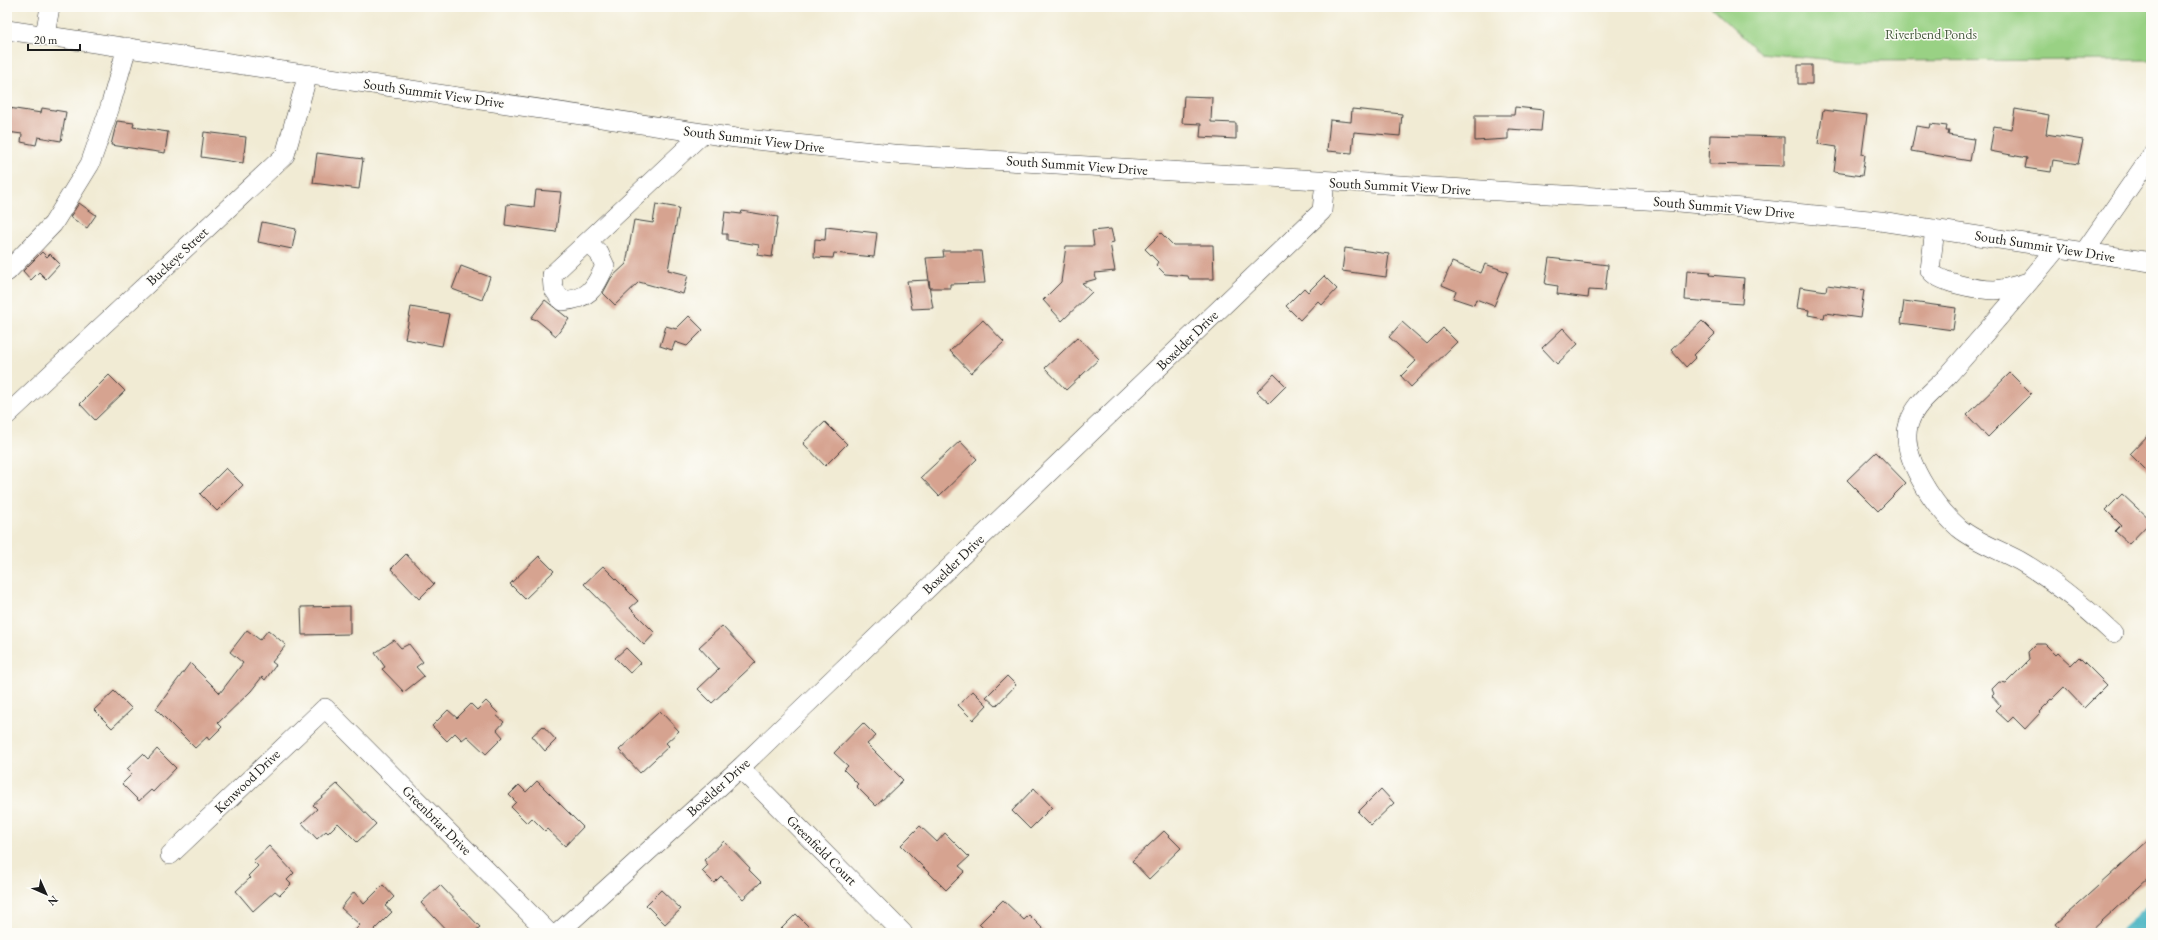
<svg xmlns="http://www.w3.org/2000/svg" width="2158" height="940" font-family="'EB Garamond',serif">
  <rect width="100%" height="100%" fill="#fdfcf7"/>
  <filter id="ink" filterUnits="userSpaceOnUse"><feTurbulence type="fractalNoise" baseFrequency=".025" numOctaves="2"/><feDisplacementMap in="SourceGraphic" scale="8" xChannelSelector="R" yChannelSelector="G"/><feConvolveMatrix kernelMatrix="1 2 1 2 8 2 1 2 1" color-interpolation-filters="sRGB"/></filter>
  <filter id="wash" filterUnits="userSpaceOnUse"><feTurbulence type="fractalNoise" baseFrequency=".012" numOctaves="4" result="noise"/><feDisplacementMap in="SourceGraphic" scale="16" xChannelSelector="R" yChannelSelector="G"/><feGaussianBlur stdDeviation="0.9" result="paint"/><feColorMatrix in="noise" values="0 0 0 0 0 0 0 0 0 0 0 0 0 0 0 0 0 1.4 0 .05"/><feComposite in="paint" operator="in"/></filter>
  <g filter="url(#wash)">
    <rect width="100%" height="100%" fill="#f1ebd4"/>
    <path fill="#99d184" stroke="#5a7650" d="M 1711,7 L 2151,7 L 2151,60 L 1845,61 L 1760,53 Z"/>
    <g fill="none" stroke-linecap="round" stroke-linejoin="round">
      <path stroke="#43b1c0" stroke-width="18" d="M 2129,933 L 2151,914"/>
    </g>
    <g id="blocks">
      <path fill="#d6a390" d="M 1798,65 L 1812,65 L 1812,84 L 1798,84 Z
        M 1184,96 L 1212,97 L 1211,122 L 1236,123 L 1236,139 L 1200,137 L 1201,124 L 1182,123 Z
        M 1515,107 L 1543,110 L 1541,131 L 1508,129 L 1508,139 L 1475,141 L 1475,115 L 1514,115 Z
        M 9,108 L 41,113 L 42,108 L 66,112 L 61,141 L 38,137 L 36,145 L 21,142 L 22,134 L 7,132 Z
        M 1352,109 L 1402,114 L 1400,136 L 1354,132 L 1352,153 L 1327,151 L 1330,120 L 1351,122 Z
        M 2015,109 L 2049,115 L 2046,134 L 2083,140 L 2078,164 L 2053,160 L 2051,172 L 2025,168 L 2027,158 L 1990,151 L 1994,126 L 2012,129 Z
        M 1823,110 L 1867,115 L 1862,154 L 1865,155 L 1862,176 L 1834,172 L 1837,147 L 1818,144 Z
        M 117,121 L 134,123 L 133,127 L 168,132 L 165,153 L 111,145 Z
        M 1930,124 L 1947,126 L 1946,131 L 1949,131 L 1948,135 L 1974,139 L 1970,161 L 1911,151 L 1916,126 L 1929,128 Z
        M 204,132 L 246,137 L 243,163 L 201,157 Z
        M 1710,135 L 1784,137 L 1784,166 L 1709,164 Z
        M 317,153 L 363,159 L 359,189 L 313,183 Z
        M 536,190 L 561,192 L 556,232 L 505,225 L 507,204 L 534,207 Z
        M 79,203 L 96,215 L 87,228 L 70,217 Z
        M 656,204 L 679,208 L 668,270 L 688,275 L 683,294 L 639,282 L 615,305 L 603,293 L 611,278 L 626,264 L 634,220 L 653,223 Z
        M 742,211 L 778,217 L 772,257 L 757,255 L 759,245 L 727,240 L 727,234 L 722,234 L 725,212 L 741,214 Z
        M 262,222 L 296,229 L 292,249 L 258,242 Z
        M 826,227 L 877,233 L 874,257 L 834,253 L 833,258 L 814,257 L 815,239 L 825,240 Z
        M 1111,229 L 1114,242 L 1110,243 L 1115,271 L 1095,273 L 1096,279 L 1082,283 L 1092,292 L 1062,321 L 1043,300 L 1061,282 L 1066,246 L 1094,246 L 1092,231 Z
        M 1161,233 L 1173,245 L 1213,245 L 1214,279 L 1189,279 L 1188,276 L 1165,274 L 1156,265 L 1158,262 L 1145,249 Z
        M 1345,248 L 1389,254 L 1386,277 L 1342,271 Z
        M 943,251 L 981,251 L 985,283 L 950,284 L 950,288 L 930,288 L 926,258 L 944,257 Z
        M 42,252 L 47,257 L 50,254 L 60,264 L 46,279 L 39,272 L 31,280 L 23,271 Z
        M 1549,258 L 1608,265 L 1605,291 L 1589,290 L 1588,298 L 1557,294 L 1558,286 L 1545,284 Z
        M 1452,262 L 1481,273 L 1485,264 L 1508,272 L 1494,306 L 1476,299 L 1474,305 L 1453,298 L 1456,291 L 1442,285 Z
        M 461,266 L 490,277 L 482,300 L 452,289 Z
        M 1687,270 L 1710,272 L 1709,275 L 1744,278 L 1742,304 L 1685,300 Z
        M 1324,276 L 1337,289 L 1322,305 L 1318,301 L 1300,320 L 1286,306 L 1304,288 L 1308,292 Z
        M 928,280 L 933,308 L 912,309 L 907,281 Z
        M 1827,285 L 1864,290 L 1860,318 L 1825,313 L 1824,318 L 1808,315 L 1809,310 L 1797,308 L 1800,287 L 1826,291 Z
        M 545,300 L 569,319 L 556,336 L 537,320 L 531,318 Z
        M 1904,301 L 1956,308 L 1953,330 L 1901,323 Z
        M 411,307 L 449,314 L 442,346 L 405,339 Z
        M 689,316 L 703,330 L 687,346 L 675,342 L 672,350 L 660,346 L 666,326 L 676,329 Z
        M 983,320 L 1004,342 L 971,373 L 950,351 Z
        M 1702,321 L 1715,334 L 1694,355 L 1696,357 L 1686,367 L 1671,350 Z
        M 1402,322 L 1427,344 L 1443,328 L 1457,342 L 1411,387 L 1401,376 L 1416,361 L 1389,337 Z
        M 1563,328 L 1578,344 L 1557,364 L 1542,348 Z
        M 1078,337 L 1099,359 L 1066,390 L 1045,368 Z
        M 2010,373 L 2031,394 L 1988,437 L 1967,415 Z
        M 1274,374 L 1286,386 L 1269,403 L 1257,392 Z
        M 109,375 L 125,391 L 95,420 L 80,404 Z
        M 825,422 L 847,444 L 825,466 L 803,443 Z
        M 2151,432 L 2151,475 L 2130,454 Z
        M 960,441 L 977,459 L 939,496 L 921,477 Z
        M 1876,452 L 1906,483 L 1878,511 L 1847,480 Z
        M 226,468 L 243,485 L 217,511 L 200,494 Z
        M 2122,494 L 2151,521 L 2129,544 L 2115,531 L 2121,525 L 2106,510 Z
        M 406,554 L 434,584 L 419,599 L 391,569 Z
        M 539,556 L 554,571 L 525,599 L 510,584 Z
        M 603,566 L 638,601 L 630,608 L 655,633 L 644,645 L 584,584 Z
        M 350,606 L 350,634 L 302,635 L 301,607 Z
        M 722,626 L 756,662 L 712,703 L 698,689 L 719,669 L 699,647 Z
        M 247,630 L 260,640 L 268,630 L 286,645 L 272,662 L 276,665 L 265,680 L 262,677 L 251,691 L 218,723 L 222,727 L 209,740 L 207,737 L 195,748 L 156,709 L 190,663 L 220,693 L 243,663 L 230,652 Z
        M 394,640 L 401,648 L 409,644 L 423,662 L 416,667 L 424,676 L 404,692 L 382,669 L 385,667 L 375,653 Z
        M 2036,644 L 2045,644 L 2056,655 L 2058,653 L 2071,665 L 2079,657 L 2107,685 L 2084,708 L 2064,687 L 2039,712 L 2040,713 L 2025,729 L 2013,717 L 2008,722 L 1995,710 L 2000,705 L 1992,696 L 1994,694 L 1992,689 L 1999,682 L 2006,683 L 2029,660 L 2028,652 Z
        M 626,648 L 641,663 L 630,673 L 615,658 Z
        M 1007,676 L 1016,685 L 996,706 L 986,697 Z
        M 114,691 L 132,709 L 112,728 L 94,710 Z
        M 973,691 L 987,705 L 973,720 L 958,705 Z
        M 486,701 L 498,713 L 496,715 L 504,722 L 497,730 L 503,737 L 486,754 L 467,736 L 462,740 L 455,733 L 447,741 L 432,726 L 448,710 L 457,718 L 471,704 L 477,710 Z
        M 660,711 L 679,731 L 666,743 L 669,746 L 640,773 L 619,750 Z
        M 863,723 L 876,736 L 867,744 L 903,780 L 876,806 L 856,786 L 858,784 L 844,770 L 848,766 L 834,753 Z
        M 543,726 L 556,740 L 545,751 L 532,736 Z
        M 157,749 L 176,768 L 153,792 L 151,790 L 139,801 L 122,784 L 132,774 L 127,769 L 143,754 L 148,759 Z
        M 537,781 L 583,827 L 565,846 L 547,829 L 545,831 L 532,818 L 527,823 L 511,807 L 516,802 L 509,795 L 519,785 L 526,792 Z
        M 337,784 L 376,824 L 357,842 L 338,823 L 328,833 L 326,831 L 317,839 L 302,823 L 317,809 L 313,805 Z
        M 1034,788 L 1052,807 L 1030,829 L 1012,811 Z
        M 1381,789 L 1394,803 L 1371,825 L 1358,812 Z
        M 920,826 L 937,842 L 945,833 L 969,857 L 959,866 L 965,871 L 946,890 L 901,845 Z
        M 1164,831 L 1181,848 L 1149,879 L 1132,861 Z
        M 2151,838 L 2151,876 L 2089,933 L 2064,933 L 2056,924 Z
        M 724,841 L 750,868 L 749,870 L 761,882 L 743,899 L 721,876 L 714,883 L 702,871 L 708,865 L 704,860 Z
        M 269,846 L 294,873 L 287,880 L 291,884 L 280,895 L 275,891 L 253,911 L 236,891 L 250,878 L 248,876 L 258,866 L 253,861 Z
        M 383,885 L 394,897 L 385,906 L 392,912 L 371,933 L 352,933 L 360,925 L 341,908 L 354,892 L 364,904 Z
        M 440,885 L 480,927 L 473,933 L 449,933 L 421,903 Z
        M 661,890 L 681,909 L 665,924 L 646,905 Z
        M 1003,900 L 1024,920 L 1029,915 L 1047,933 L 988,933 L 979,924 Z
        M 796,914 L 815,933 L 777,933 Z"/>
    </g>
  </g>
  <g filter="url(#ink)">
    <use href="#blocks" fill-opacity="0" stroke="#3c3b38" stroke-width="1"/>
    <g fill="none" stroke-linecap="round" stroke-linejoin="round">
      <g stroke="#3c3b38" stroke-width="20">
        <path id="minor" d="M 7,30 L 736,138 L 893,154 L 1678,202 L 1880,221 L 2151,262
          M 45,35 L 50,7
          M 1935,229 L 1930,270 C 1938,283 1980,290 1995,290 C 2006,289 2018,285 2029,282
          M 587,242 L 599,253 L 605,266 C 594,289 590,299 562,301 L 553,288 L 552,275 L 703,133
          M 2057,248 C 2023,290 1987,331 1951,372 C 1937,389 1916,401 1909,423 C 1898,455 1935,507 1959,528 C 1976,542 2000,550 2020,561 C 2053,580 2085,607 2113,633
          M 2085,251 L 2151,156
          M 7,272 L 53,224 L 90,164 L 110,107 L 127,47
          M 7,415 L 285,155 L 308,74
          M 740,768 L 903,933
          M 170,855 L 325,708 L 549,933
          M 558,933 L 740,768 L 1322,211 L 1325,181"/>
      </g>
      <use href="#minor" stroke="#fff" stroke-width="19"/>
    </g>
  </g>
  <g text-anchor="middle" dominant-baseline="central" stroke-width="3" stroke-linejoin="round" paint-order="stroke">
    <g font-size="14" fill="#485b40" stroke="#fdfcf7">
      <text x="1931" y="34">Riverbend Ponds</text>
    </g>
    <g font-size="14" fill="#1c1c1c" stroke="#fdfcf7">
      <text transform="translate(434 93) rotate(8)">South Summit View Drive</text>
      <text transform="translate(754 139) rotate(7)">South Summit View Drive</text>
      <text transform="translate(1077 165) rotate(4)">South Summit View Drive</text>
      <text transform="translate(1400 186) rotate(3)">South Summit View Drive</text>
      <text transform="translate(1724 207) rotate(5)">South Summit View Drive</text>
      <text transform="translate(2045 246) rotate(9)">South Summit View Drive</text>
      <text transform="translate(177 256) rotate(-43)">Buckeye Street</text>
      <text transform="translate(1187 340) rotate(-44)">Boxelder Drive</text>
      <text transform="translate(953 564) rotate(-44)">Boxelder Drive</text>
      <text transform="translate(247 781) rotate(-44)">Kenwood Drive</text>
      <text transform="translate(718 787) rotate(-42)">Boxelder Drive</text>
      <text transform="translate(437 820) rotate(45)">Greenbriar Drive</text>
      <text transform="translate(822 850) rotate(45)">Greenfield Court</text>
    </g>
  </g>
  <rect width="2158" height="940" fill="none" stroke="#fdfcf7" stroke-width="24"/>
  <g transform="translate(46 894) rotate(135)" stroke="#fdfcf7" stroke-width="3" paint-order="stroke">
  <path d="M0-3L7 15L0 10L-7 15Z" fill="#1c1c1c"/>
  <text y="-6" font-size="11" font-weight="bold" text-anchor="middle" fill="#1c1c1c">N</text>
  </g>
  <path d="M28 44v6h52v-6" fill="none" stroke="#1c1c1c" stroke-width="2"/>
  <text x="34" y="44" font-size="12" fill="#1c1c1c" stroke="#fdfcf7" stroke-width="3" paint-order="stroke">20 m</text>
</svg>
